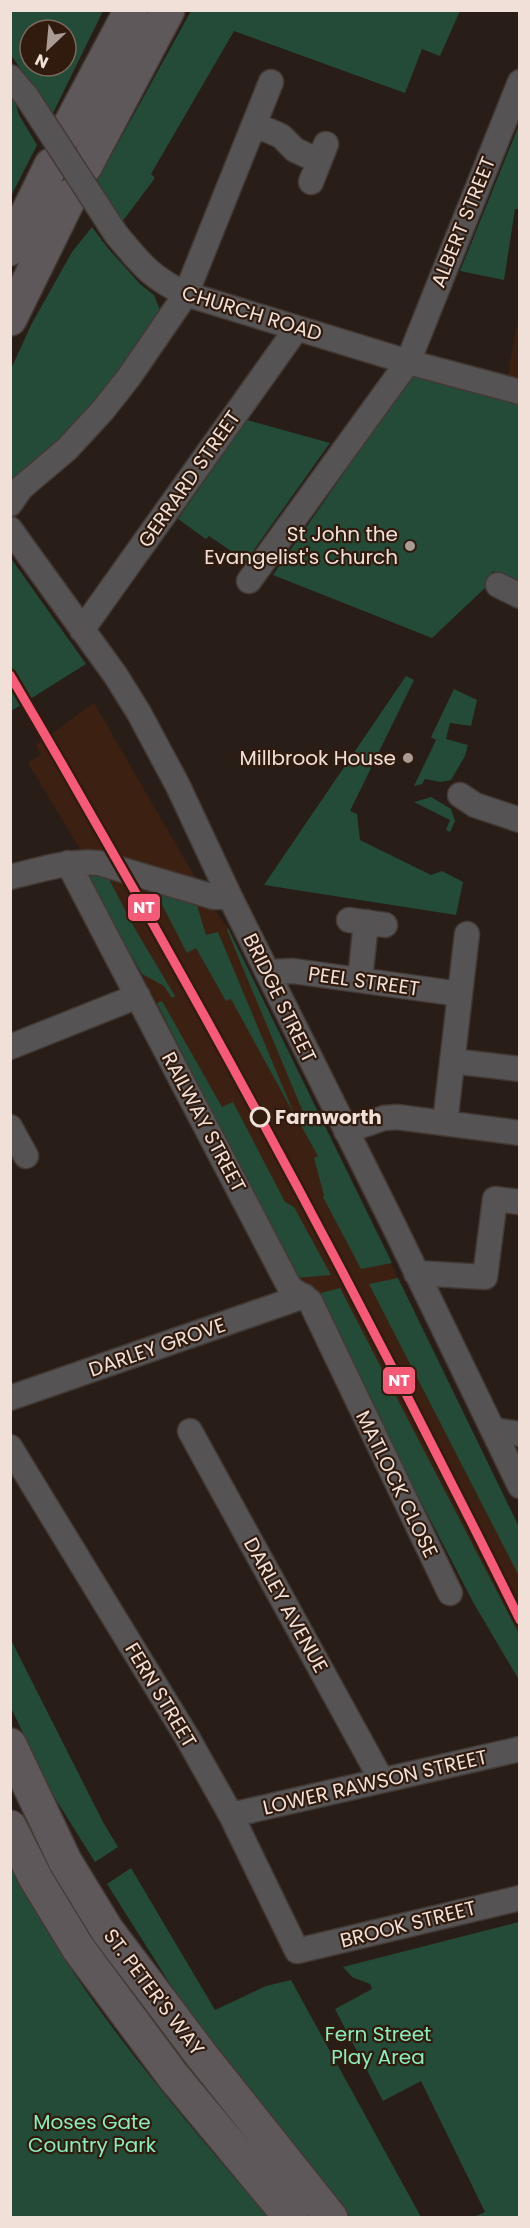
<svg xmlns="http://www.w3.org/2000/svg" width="530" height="2228" font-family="Poppins,sans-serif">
  <rect width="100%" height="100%" fill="#291d17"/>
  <path fill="#3c2113" d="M 519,312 L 519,378 L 508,376 Z
    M 94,703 L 196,879 L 194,881 L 111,856 L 80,849 L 28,763 L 41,754 L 36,745 Z
    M 90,876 L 108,877 L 213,908 L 228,928 L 519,1527 L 519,1680 L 473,1602 L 314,1296 L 296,1278 L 142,974 L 88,879 Z"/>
  <path fill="#244b37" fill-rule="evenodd" d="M 10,11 L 103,11 L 52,115 L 11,55 ZM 30,30 L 66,30 L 66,66 L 30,66 Z
    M 191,11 L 460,11 L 440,56 L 422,49 L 405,93 L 234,31 L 151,174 L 155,178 L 122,222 L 96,183 Z
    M 14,97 L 19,115 L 37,145 L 11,196 L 10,105 Z
    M 519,125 L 519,209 L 515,209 L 504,280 L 460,271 Z
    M 92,227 L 107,247 L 140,284 L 154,295 L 160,310 L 158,320 L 96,406 L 11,489 L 11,369 L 31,325 L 72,252 Z
    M 412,375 L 519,403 L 519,583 L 493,571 L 485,588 L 432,638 L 273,575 Z
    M 247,420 L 330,443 L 246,561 L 209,536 L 206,539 L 178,519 Z
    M 10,557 L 86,664 L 11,711 L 10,711 Z
    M 406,676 L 414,680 L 350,811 L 357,814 L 360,840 L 431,875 L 442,871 L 463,882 L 456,915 L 264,885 Z
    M 454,689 L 477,700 L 471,726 L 450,723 L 446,739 L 468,745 L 465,756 L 451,780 L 441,782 L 425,779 L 422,784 L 414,786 L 436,740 L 431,737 Z
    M 431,797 L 451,809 L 455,821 L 450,832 L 446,830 L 450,820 L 414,802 Z
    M 94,874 L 108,877 L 135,929 L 175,996 L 172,998 L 164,986 L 142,974 L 88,879 Z
    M 154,889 L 196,902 L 206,935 L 218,932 L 295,1116 L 231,999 L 226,1001 L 196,948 L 187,953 Z
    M 228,928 L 392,1263 L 361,1269 L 323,1197 L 324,1195 L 314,1158 L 318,1156 L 299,1122 L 306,1119 L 227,930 Z
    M 162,1001 L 222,1107 L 233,1102 L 285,1202 L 294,1207 L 331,1275 L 296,1278 L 157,1003 Z
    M 398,1278 L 519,1527 L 519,1576 L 369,1284 Z
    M 340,1288 L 519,1634 L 519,1680 L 473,1602 L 314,1295 Z
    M 10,1638 L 103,1822 L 118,1847 L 95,1862 L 53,1795 L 11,1708 Z
    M 11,1866 C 76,1996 175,2108 268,2217 L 11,2217 Z
    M 131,1868 L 215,2010 L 266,1986 L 291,1980 L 421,2217 L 350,2217 L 191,2017 L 107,1884 Z
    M 519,1922 L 519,2217 L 474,2217 L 485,2212 L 421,2081 L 383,2101 L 335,2009 L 372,1989 L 370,1984 L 352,1977 L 343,1967 Z"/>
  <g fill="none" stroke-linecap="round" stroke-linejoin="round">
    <g stroke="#433934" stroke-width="27">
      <path id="minor" d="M 10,77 L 27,97
        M 254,124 L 281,136 L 295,150 L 319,161
        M 311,182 L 326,144
        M 116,234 C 140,263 151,278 186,294 L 408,362 L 520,392
        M 10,504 L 21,488 L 67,449 L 103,410 L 129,377 L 186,294 L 271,82
        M 10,529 L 116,676 L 139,713 L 178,786 L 230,897 L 394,1226 L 520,1486
        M 249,581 L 408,362 L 520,82
        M 498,585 L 520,596
        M 82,630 L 297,328
        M 460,795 L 475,805 L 520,820
        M 68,863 L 290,1288 L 310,1301 L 450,1593
        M 10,877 C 40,870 69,860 99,863 L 214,897 L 230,897
        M 349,920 L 385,925
        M 267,972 L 293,971 L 460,994
        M 360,980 L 366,922
        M 10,1047 L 138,996
        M 452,1061 L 520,1069
        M 445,1123 L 467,934
        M 10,1127 L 26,1156
        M 346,1131 L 384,1118 L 397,1117 L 520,1133
        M 416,1273 L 485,1277 L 495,1199 L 520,1202
        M 10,1398 L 304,1296
        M 493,1430 L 520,1434
        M 190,1431 L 381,1779
        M 10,1447 L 187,1737 L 231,1815 L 297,1951 L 520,1898
        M 231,1815 L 520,1749"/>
    </g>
    <g stroke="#433934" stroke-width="36">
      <path id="highway" d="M 64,136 L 131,10
        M 85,167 L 168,10
        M 10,249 L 51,165
        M 10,319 L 71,195
        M 10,1745 L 65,1861 L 107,1930 L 202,2056 L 331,2218
        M 10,1827 L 36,1879 L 78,1948 L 173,2076 L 291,2218"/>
    </g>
    <use href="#minor" stroke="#565355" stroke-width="24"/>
    <use href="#highway" stroke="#5f585a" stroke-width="33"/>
    <g stroke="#433934" stroke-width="27" stroke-linecap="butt">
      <path id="minor-bridge" d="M 27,97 L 116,234"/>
    </g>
    <use href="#minor-bridge" stroke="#565355" stroke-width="24"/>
    <g stroke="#311b0f" stroke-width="14">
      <path id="rail-1" d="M 10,675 C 192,984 361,1298 520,1620"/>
    </g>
    <use href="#rail-1" stroke="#f75a77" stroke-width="9"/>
  </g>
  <g fill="#aa9c94" stroke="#311b0f" stroke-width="2">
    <circle cx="410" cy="546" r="6"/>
    <circle cx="408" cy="758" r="6"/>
  </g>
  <circle fill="#311b0f" stroke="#f0e0d8" stroke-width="3" cx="260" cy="1117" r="9"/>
  <g text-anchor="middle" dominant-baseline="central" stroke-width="4.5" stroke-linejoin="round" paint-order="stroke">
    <g font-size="20" fill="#f0e0d8" stroke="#311b0f">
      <text transform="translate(463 222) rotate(-68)">ALBERT STREET</text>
      <text transform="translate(252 313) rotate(17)">CHURCH ROAD</text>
      <text transform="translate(189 479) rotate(-55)">GERRARD STREET</text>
      <text transform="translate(364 981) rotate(8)">PEEL STREET</text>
      <text transform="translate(280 998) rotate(64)">BRIDGE STREET</text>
      <text transform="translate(204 1122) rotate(62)">RAILWAY STREET</text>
      <text transform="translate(157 1347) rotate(-19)">DARLEY GROVE</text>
      <text transform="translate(397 1484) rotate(64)">MATLOCK CLOSE</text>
      <text transform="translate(286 1605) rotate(61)">DARLEY AVENUE</text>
      <text transform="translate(161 1695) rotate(59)">FERN STREET</text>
      <text transform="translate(375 1782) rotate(-13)">LOWER RAWSON STREET</text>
      <text transform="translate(408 1924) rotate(-14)">BROOK STREET</text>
      <text transform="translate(154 1992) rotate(53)">ST. PETER'S WAY</text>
    </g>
    <g font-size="20" fill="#f0e0d8" stroke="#311b0f" text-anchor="end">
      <text x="398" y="534">St John the<tspan x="398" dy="23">Evangelist's Church</tspan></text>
      <text x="396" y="758">Millbrook House</text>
    </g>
    <g font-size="20" font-weight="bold" fill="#f0e0d8" stroke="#311b0f" text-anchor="start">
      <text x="275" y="1117">Farnworth</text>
    </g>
    <g font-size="20" fill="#8aedbc" stroke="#311b0f">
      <text x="378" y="2034">Fern Street<tspan x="378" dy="23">Play Area</tspan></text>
      <text x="92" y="2122">Moses Gate<tspan x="92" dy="23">Country Park</tspan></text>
    </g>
  </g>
  <g stroke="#311b0f" stroke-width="2">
    <rect x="127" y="893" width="34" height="29" rx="6" fill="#f75a77"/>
    <rect x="382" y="1366" width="34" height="29" rx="6" fill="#f75a77"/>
  </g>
  <g font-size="16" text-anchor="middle" font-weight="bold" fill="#fff">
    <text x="144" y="913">NT</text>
    <text x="399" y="1386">NT</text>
  </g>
  <rect width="530" height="2228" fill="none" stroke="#f0e0d8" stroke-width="24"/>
  <g transform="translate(48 48) rotate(206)"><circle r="28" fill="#311b0f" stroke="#7d6a5f" stroke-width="1.5"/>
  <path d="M0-4.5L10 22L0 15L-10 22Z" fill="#aa9c94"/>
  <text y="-9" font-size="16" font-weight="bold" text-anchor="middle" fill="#f0e0d8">N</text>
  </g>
</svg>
